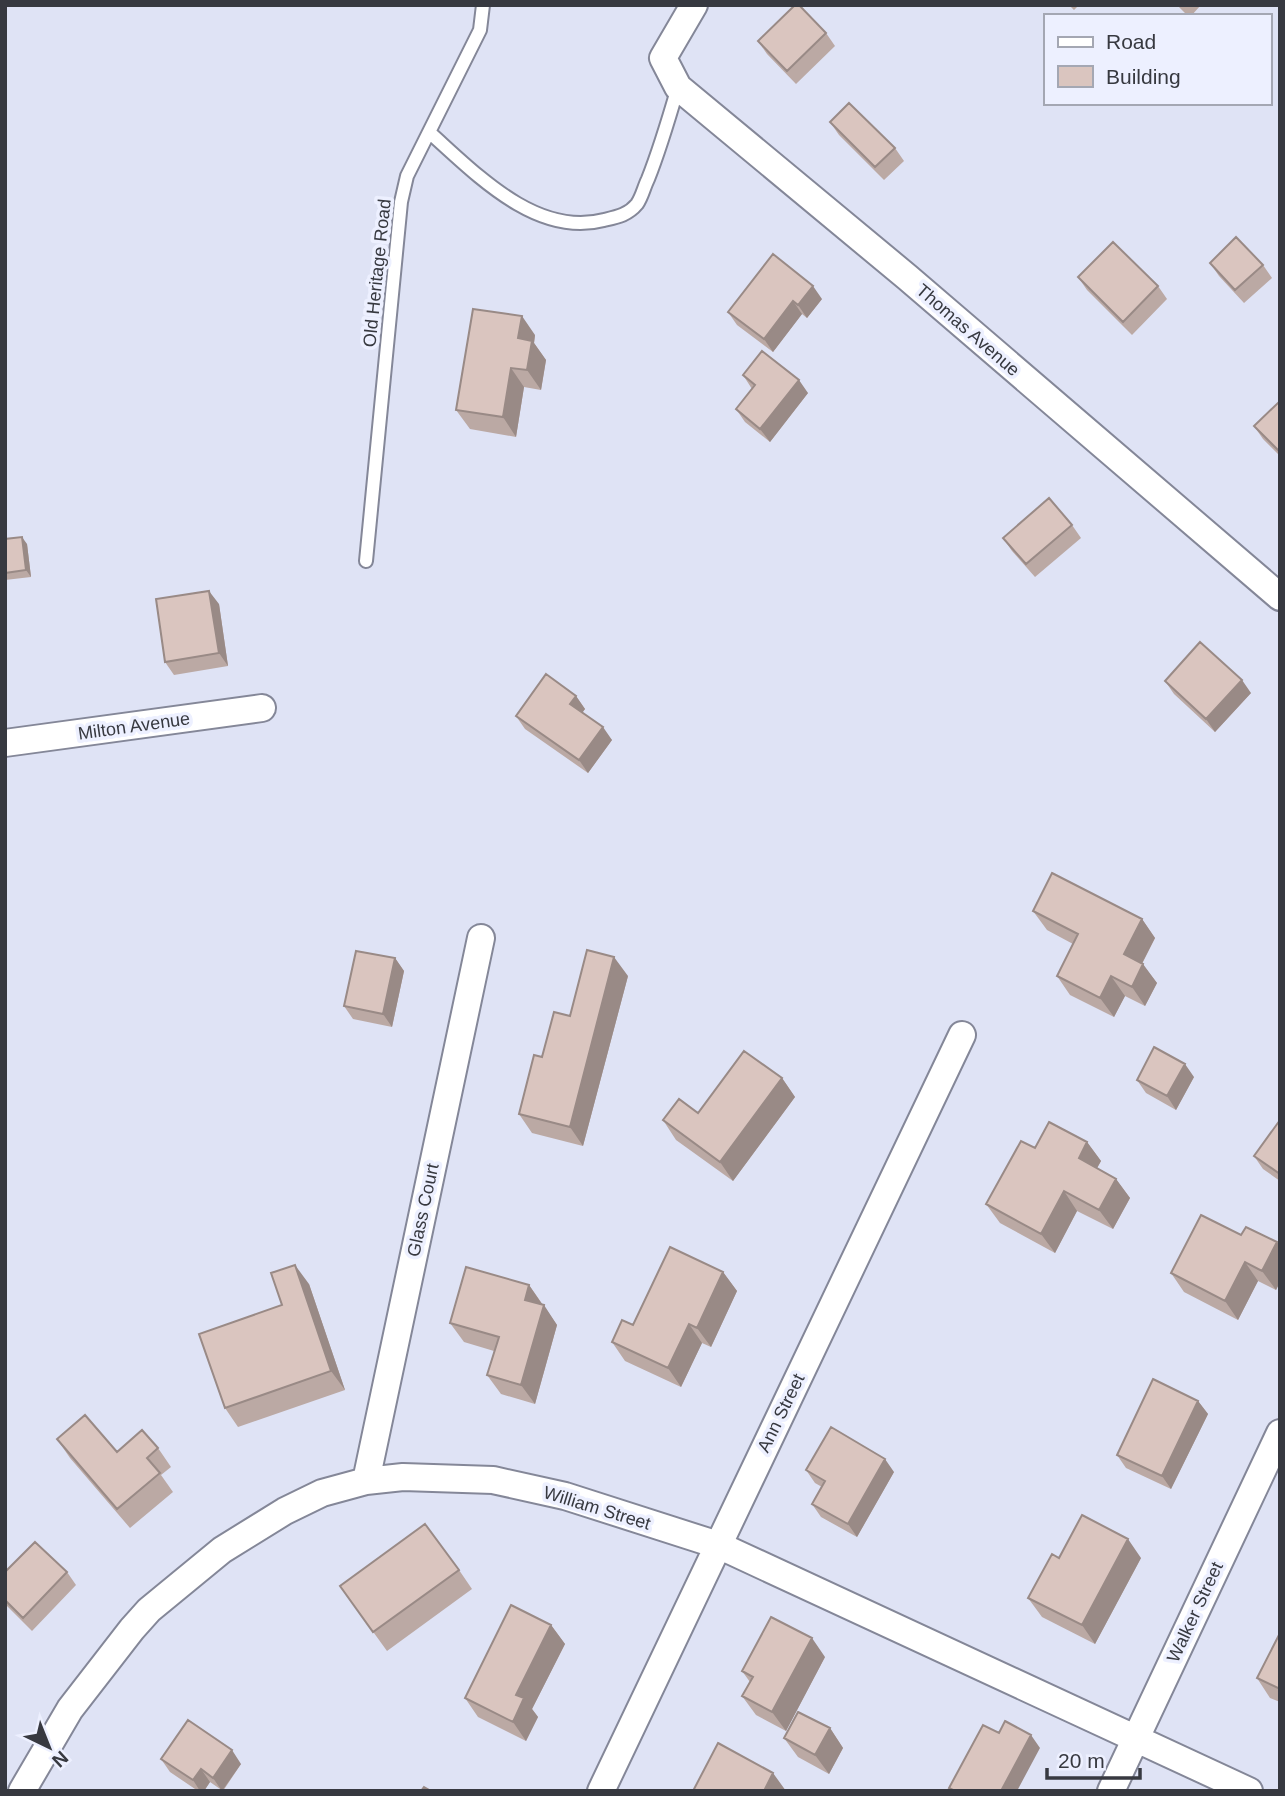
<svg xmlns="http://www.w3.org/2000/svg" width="1285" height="1796" font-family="Arial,sans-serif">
  <rect width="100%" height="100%" fill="#dfe3f5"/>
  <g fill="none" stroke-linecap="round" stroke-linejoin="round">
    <g stroke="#848798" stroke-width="16">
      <path id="lane" d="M 429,132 C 475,173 536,238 604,220 C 617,217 628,215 637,204 C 642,197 644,187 648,179 C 660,149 669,118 678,87
        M 366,561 L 401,202 L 407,176 L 480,30 L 483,5"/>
    </g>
    <g stroke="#848798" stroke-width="30">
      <path id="street" d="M 694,5 L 663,58 L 678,87 L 907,277 L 1280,597
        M 5,743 L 262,708
        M 366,1481 L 481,938
        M 22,1791 L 70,1709 L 132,1629 L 149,1610 L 222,1550 L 285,1511 L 322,1493 L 366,1481 L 403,1477 L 493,1480 L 565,1496 L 718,1545 L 1249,1791
        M 601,1791 L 962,1035
        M 1111,1791 L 1280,1433"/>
    </g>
    <use href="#lane" stroke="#fff" stroke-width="12"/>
    <use href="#street" stroke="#fff" stroke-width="26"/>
  </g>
  <path fill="#bba9a4" d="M 1069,5 L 1079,5 L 1074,10 Z
    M 1177,5 L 1201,5 L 1191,16 L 1188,16 Z
    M 826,33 L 835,46 L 796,84 L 767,54 L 758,41 Z
    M 830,122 L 895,148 L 904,161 L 884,180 L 839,135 Z
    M 1210,263 L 1263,265 L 1272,278 L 1244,303 L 1219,276 Z
    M 1078,277 L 1158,286 L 1167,299 L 1132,335 L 1087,290 Z
    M 822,299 L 807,318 L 802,314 L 773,352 L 737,325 L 728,312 Z
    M 535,335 L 534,343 L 546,360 L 541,390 L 524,387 L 516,437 L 470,429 L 456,410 Z
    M 743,375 L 808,393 L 770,442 L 745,422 L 736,409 L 752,389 Z
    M 1280,401 L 1280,456 L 1263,439 L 1254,426 Z
    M 1072,525 L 1081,538 L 1035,577 L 1012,551 L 1003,538 Z
    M 5,539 L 27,544 L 31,577 L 5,580 Z
    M 219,604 L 228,666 L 174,675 L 165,662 Z
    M 1165,681 L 1251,693 L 1215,732 L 1174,694 Z
    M 576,696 L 585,709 L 582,713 L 612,740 L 588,773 L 525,729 L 516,716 Z
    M 1033,911 L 1142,919 L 1155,938 L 1142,964 L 1157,983 L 1145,1006 L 1125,996 L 1114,1017 L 1070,995 L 1057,976 L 1073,944 L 1047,930 Z
    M 395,958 L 404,971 L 392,1027 L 353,1019 L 344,1006 Z
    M 628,976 L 583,1146 L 532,1133 L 519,1114 L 542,1057 Z
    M 1194,1077 L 1176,1110 L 1146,1093 L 1137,1080 Z
    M 782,1078 L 795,1097 L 733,1181 L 676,1140 L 663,1120 L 698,1113 Z
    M 1280,1120 L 1280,1181 L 1263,1169 L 1254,1156 Z
    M 1087,1142 L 1101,1161 L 1097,1168 L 1116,1179 L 1130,1198 L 1113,1229 L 1077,1211 L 1055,1253 L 1000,1223 L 986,1204 L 1035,1148 Z
    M 1241,1235 L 1277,1242 L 1280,1246 L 1280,1282 L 1276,1290 L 1258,1281 L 1238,1320 L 1184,1292 L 1171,1273 Z
    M 723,1272 L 737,1291 L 711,1347 L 702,1343 L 681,1387 L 625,1361 L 612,1342 L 633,1325 Z
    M 309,1284 L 345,1390 L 238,1427 L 225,1408 L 282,1305 Z
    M 529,1285 L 557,1325 L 535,1404 L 501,1394 L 487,1375 L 494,1351 L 464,1342 L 450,1323 Z
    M 1198,1401 L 1208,1414 L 1171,1489 L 1126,1468 L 1117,1455 Z
    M 57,1439 L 117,1452 L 158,1448 L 171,1467 L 161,1475 L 173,1492 L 130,1528 L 70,1458 Z
    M 806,1470 L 894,1472 L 857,1537 L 821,1517 L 812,1504 L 822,1487 L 815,1483 Z
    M 1059,1558 L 1141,1558 L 1095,1644 L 1042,1617 L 1028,1598 Z
    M 459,1570 L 472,1589 L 387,1651 L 340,1586 Z
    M 5,1572 L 67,1572 L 76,1585 L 32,1631 L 5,1604 Z
    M 551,1625 L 565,1644 L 532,1709 L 538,1717 L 526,1741 L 478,1717 L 465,1698 Z
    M 1280,1633 L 1280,1702 L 1270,1698 L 1257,1678 Z
    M 825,1657 L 786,1731 L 756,1715 L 742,1696 L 750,1682 L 742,1671 Z
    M 830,1728 L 843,1748 L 829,1774 L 798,1757 L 784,1738 Z
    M 161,1759 L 241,1764 L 223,1791 L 210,1782 L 204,1791 L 198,1791 L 170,1772 Z"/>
  <path fill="#998a86" d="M 813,286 L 822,299 L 807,318 L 798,305 Z
    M 793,301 L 802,314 L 773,352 L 764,339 Z
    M 522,316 L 535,335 L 534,343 L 546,360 L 541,390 L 527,370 L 518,338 Z
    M 511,368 L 524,387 L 516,437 L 503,417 Z
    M 799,380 L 808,393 L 770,442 L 760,429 Z
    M 22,537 L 27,544 L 31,577 L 26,570 Z
    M 209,591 L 219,604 L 228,666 L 219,653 Z
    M 1242,680 L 1251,693 L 1215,732 L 1206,719 Z
    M 576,696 L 585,709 L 579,717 L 570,704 Z
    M 603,727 L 612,740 L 588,773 L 579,760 Z
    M 1142,919 L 1155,938 L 1137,973 L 1124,954 Z
    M 614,957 L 628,976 L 583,1146 L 570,1127 Z
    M 395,958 L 404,971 L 392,1027 L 383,1014 Z
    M 1143,964 L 1157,983 L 1145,1006 L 1132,987 Z
    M 1111,976 L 1125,996 L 1114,1017 L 1100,998 Z
    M 1185,1064 L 1194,1077 L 1176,1110 L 1167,1096 Z
    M 782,1078 L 795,1097 L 733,1181 L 720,1162 Z
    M 1087,1142 L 1101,1161 L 1092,1177 L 1079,1158 Z
    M 1116,1179 L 1130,1198 L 1113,1229 L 1099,1210 Z
    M 1064,1191 L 1077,1211 L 1055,1253 L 1041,1234 Z
    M 1277,1242 L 1280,1246 L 1280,1282 L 1276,1290 L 1262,1271 Z
    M 1245,1262 L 1258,1281 L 1238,1320 L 1225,1301 Z
    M 295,1265 L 309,1284 L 345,1390 L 331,1371 Z
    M 723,1272 L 737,1291 L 711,1347 L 697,1328 Z
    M 529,1285 L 542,1304 L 538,1319 L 525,1300 Z
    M 544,1305 L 557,1325 L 535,1404 L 521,1385 Z
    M 689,1324 L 702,1343 L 681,1387 L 668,1368 Z
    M 1198,1401 L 1208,1414 L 1171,1489 L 1162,1476 Z
    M 885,1459 L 894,1472 L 857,1537 L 848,1524 Z
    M 1128,1539 L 1141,1558 L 1095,1644 L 1082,1625 Z
    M 551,1625 L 565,1644 L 532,1709 L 538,1717 L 526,1741 L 513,1722 L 516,1695 Z
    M 812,1638 L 825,1657 L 786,1731 L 772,1712 Z
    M 830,1728 L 843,1748 L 829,1774 L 815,1755 Z
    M 1031,1735 L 1040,1748 L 1017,1791 L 1001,1791 Z
    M 232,1750 L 241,1764 L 222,1791 L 213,1778 Z
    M 201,1769 L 210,1782 L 204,1791 L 200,1791 L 193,1780 Z
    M 773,1773 L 786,1791 L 764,1791 Z"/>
  <path fill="#dac5bf" stroke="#998a86" stroke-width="2" d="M 795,5 L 799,5 L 826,33 L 787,71 L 758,41 Z
    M 849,103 L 895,148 L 875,167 L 830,122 Z
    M 1236,237 L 1263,265 L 1235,290 L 1210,263 Z
    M 1113,242 L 1158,286 L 1123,322 L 1078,277 Z
    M 773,254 L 813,286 L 798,305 L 793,301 L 764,339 L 728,312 Z
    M 473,309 L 522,316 L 518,338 L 532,341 L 527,370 L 511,368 L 503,417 L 456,410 Z
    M 762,351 L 799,380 L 760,429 L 736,409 L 755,385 L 743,375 Z
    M 1280,401 L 1280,452 L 1254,426 Z
    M 1049,498 L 1072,525 L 1026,564 L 1003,538 Z
    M 22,537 L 26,570 L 5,573 L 5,539 Z
    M 209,591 L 219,653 L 165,662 L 156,599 Z
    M 1200,642 L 1242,680 L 1206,719 L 1165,681 Z
    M 546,674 L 576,696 L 570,704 L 603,727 L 579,760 L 516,716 Z
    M 1052,873 L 1142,919 L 1124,954 L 1143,964 L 1132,987 L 1111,976 L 1100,998 L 1057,976 L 1078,934 L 1033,911 Z
    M 587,950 L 614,957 L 570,1127 L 519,1114 L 534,1055 L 542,1057 L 554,1012 L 570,1016 Z
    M 356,951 L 395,958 L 383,1014 L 344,1006 Z
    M 1154,1047 L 1185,1064 L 1167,1096 L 1137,1080 Z
    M 744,1051 L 782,1078 L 720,1162 L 663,1120 L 679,1099 L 698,1113 Z
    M 1280,1120 L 1280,1174 L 1254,1156 Z
    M 1049,1122 L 1087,1142 L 1079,1158 L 1116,1179 L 1099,1210 L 1064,1191 L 1041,1234 L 986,1204 L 1021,1141 L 1035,1148 Z
    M 1201,1215 L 1241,1235 L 1246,1227 L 1277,1242 L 1262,1271 L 1245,1262 L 1225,1301 L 1171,1273 Z
    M 670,1247 L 723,1272 L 697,1328 L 689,1324 L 668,1368 L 612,1342 L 622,1320 L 633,1325 Z
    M 295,1265 L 331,1371 L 225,1408 L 199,1334 L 282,1305 L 271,1273 Z
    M 466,1267 L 529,1285 L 525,1300 L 544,1305 L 521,1385 L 487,1375 L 499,1337 L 450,1323 Z
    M 1153,1379 L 1198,1401 L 1162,1476 L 1117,1455 Z
    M 85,1415 L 117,1452 L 142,1430 L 158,1448 L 147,1458 L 160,1473 L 117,1509 L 57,1439 Z
    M 831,1427 L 885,1459 L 848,1524 L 812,1504 L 825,1481 L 806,1470 Z
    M 1082,1515 L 1128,1539 L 1082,1625 L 1028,1598 L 1052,1554 L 1059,1558 Z
    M 425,1524 L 459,1570 L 373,1632 L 340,1586 Z
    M 35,1542 L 67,1572 L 23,1618 L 5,1600 L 5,1572 Z
    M 511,1605 L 551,1625 L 516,1695 L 524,1698 L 513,1722 L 465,1698 Z
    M 771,1617 L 812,1638 L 772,1712 L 742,1696 L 753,1677 L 742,1671 Z
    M 1280,1633 L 1280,1689 L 1257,1678 Z
    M 798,1712 L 830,1728 L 815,1755 L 784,1738 Z
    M 188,1720 L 232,1750 L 213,1778 L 201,1769 L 193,1780 L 161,1759 Z
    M 1005,1721 L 1031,1735 L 1001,1791 L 955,1791 L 949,1788 L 983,1725 L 999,1733 Z
    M 718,1743 L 773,1773 L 764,1791 L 693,1791 Z
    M 424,1787 L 431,1791 L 421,1791 Z"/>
  <g text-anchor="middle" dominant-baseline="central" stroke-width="7" stroke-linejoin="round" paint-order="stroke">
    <g font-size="18" fill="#373940" stroke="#edf0ff">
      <text transform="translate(377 273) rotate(-84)">Old Heritage Road</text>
      <text transform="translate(968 330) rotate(41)">Thomas Avenue</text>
      <text transform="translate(134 726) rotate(-8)">Milton Avenue</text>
      <text transform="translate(423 1210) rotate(-78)">Glass Court</text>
      <text transform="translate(781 1413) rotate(-64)">Ann Street</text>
      <text transform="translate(597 1508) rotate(17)">William Street</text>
      <text transform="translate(1195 1612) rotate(-65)">Walker Street</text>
    </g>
  </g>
  <rect width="1285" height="1796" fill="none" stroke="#373940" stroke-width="14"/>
  <rect x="1044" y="14" width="228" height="91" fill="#edf0ff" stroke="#a4a7b3" stroke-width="2"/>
  <rect x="1058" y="37" width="35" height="10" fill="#ffffff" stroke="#a4a7b3" stroke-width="2"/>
  <text x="1106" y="49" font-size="21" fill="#373940">Road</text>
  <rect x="1058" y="66" width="35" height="21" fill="#dac5bf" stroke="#a4a7b3" stroke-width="2"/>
  <text x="1106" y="84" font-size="21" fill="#373940">Building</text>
  <g transform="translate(49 1747) rotate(137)" stroke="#edf0ff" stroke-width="5" paint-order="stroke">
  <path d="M0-5L12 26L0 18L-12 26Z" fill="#373940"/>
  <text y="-10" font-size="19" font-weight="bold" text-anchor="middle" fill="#373940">N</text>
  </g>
  <path d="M1047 1768v10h93v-10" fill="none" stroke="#373940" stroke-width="3.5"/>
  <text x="1058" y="1768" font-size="21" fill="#373940" stroke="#edf0ff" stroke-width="5" paint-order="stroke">20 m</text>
</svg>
